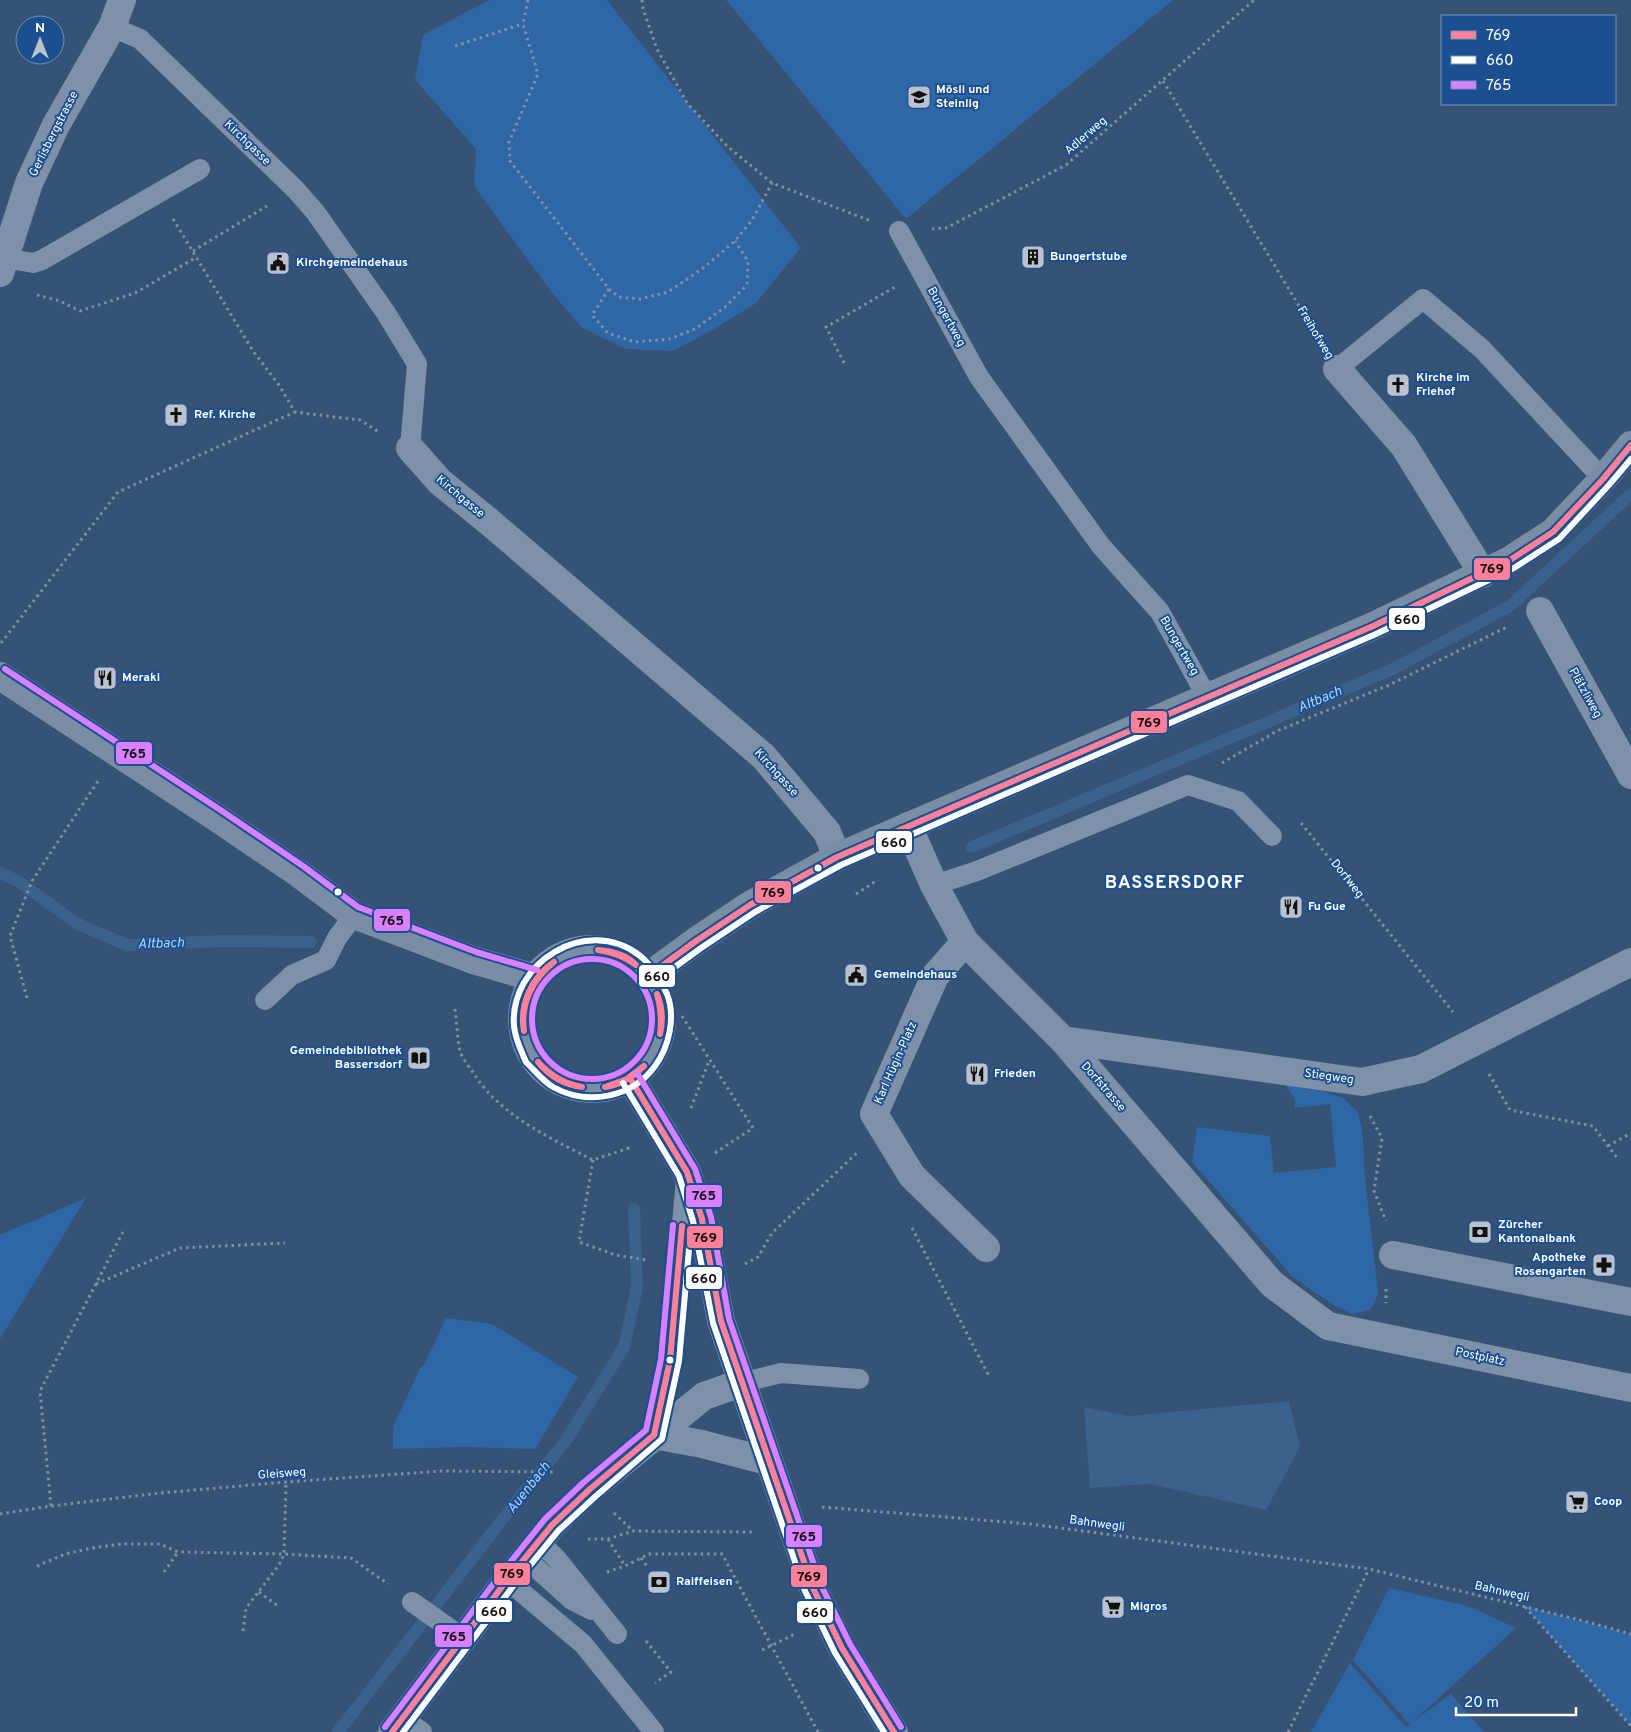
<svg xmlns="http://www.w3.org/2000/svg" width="1631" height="1732" font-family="Overpass,sans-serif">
  <rect width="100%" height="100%" fill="#365274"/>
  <path fill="#2f66a5" d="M 489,0 L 607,0 L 801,248 L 755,304 L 714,329 L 673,351 L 626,349 L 581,327 L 552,293 L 474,186 L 476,149 L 415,80 L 423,35 Z
    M 726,0 L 1173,0 L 906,219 Z
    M 1285,1085 L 1323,1091 L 1343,1098 L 1357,1111 L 1361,1124 L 1363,1139 L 1365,1178 L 1378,1292 L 1375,1303 L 1370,1310 L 1352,1314 L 1339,1308 L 1315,1293 L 1291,1275 L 1192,1162 L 1197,1127 L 1270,1136 L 1274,1173 L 1336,1167 L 1330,1104 L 1295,1108 L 1295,1099 Z
    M 86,1198 L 0,1339 L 0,1235 Z
    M 446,1318 L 492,1324 L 578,1377 L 535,1449 L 463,1447 L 393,1449 L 393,1427 L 420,1368 L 425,1363 Z
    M 1389,1588 L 1468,1606 L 1516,1628 L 1411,1723 L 1451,1694 L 1484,1732 L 1311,1732 L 1350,1663 L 1406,1727 L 1410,1725 L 1353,1660 Z
    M 1524,1606 L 1631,1634 L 1631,1726 Z"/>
  <path fill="#3b618d" d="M 1289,1401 L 1300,1447 L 1266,1510 L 1150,1484 L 1090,1488 L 1084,1407 L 1128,1416 Z"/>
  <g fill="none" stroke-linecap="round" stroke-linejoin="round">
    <path stroke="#3b618d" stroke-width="12" d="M 972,847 L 1393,669 L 1510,606 L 1631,494
      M 0,873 L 18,881 L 76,923 L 127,945 L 225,941 L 311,942
      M 338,1732 L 515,1503 L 565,1442 L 624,1347 L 637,1287 L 634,1209"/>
    <path stroke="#7d92a8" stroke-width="3" stroke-dasharray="2.5 4" stroke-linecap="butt" d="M 528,0 L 523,24 L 538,74 L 509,142 L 510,161 L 609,289 L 619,297 L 640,299 L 668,292 L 702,269 L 735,241 L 752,220 L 772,183
      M 642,0 L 643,9 L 657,49 L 687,103 L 727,146 L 772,183 L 871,221
      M 455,46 L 523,24
      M 1163,81 L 1319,339
      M 173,219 L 253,351 L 279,385 L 295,412 L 360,420 L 379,432
      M 932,229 L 946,228 L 1066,165 L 1254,0
      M 193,251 L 267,206
      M 609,289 L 592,315 L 608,333 L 635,342 L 669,339 L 695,329 L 725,307 L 747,285 L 748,261 L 735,241
      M 37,295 L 60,301 L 80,311 L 135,293 L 197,257
      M 844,363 L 826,327 L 895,287
      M 1,643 L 118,492 L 295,412
      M 1222,763 L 1277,731 L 1389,685 L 1509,626
      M 1301,823 L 1453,1012
      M 856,894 L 876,881
      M 27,998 L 10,936 L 32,881 L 98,781
      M 455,1009 C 457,1023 457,1038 460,1051 C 462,1058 468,1065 472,1071 C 499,1115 548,1137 593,1160 L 629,1148 L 630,1149
      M 682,1016 L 753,1128 L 715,1153
      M 1489,1074 L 1510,1110 L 1593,1126 L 1618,1159
      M 691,1108 L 709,1061
      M 1370,1116 L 1382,1138 L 1374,1191 L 1386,1221
      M 1608,1146 L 1631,1133
      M 593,1160 L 579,1242 L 616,1255 L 647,1260
      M 912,1228 L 989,1376
      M 745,1264 L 758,1257 L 772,1233 L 858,1152
      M 96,1284 L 180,1248 L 285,1243
      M 1386,1289 L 1386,1303
      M 51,1506 L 40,1391 L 123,1232
      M 822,1507 L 1030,1524 L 1369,1569 L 1584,1621 L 1631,1634
      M 614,1513 L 633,1531
      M 0,1514 L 51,1506 L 160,1493 L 286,1482 L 442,1471 L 555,1472
      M 588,1539 L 608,1539 L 633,1531 L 752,1532
      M 608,1539 L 625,1566 L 649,1554 L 722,1554 L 818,1732
      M 641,1558 L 648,1568
      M 37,1566 L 65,1554 L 92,1548 L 121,1544 L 160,1544 L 178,1552 L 284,1554 L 286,1482
      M 164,1572 L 178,1552
      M 607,1572 L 625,1566
      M 259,1592 L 278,1606
      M 1525,1607 L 1631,1726
      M 243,1631 L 246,1608 L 279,1565 L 284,1554 L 351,1558 L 388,1584
      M 646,1641 L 671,1672 L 655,1683
      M 762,1650 L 797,1633
      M 1288,1732 L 1369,1569"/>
    <path stroke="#7d92a8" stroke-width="20" d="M 112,27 L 140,39 L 295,189 L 316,213 L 386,313 L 417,364 L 410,448
      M 899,231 L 979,377 L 1101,546 L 1160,612 L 1207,697
      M 5,258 L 33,263 L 42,260 L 200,169
      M 1337,369 L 1423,299 L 1482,349 L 1603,479
      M 934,885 L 977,871 L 1188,785 L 1238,801 L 1272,836
      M 265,1000 L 292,975 L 326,960 L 337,938 L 354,915
      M 741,1383 L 781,1373 L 859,1379
      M 654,1435 L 670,1360 L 686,1179
      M 538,1541 L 556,1558 L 617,1634
      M 525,1558 L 572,1600 L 591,1610
      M 507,1580 L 583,1644 L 654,1732
      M 412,1602 L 463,1638
      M 402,1718 L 422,1732"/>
    <path stroke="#7d92a8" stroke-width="28" d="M 1393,1255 L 1631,1302"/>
    <path stroke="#7d92a8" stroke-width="28" d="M 0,273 L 29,183 L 56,125 L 112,27 L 122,0
      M 1337,369 L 1404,446 L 1483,574
      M 410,448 L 440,482 L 487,520 L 764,757 L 827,832 L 837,857
      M 1540,611 L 1631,775
      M 908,826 L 934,885 L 965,942 L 1063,1040 L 1272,1284 L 1328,1326 L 1631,1388
      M 965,942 L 935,976 L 874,1114 L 912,1176 L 986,1248
      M 1063,1040 L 1362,1082 L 1421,1069 L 1631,962
      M 654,1435 L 702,1444 L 767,1461
      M 392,1732 L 507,1580 L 552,1525 L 590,1489 L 704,1396 L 741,1383"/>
    <path stroke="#798da4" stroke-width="28" d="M 0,676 L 217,818 L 298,873 L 354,915 L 473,960 L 535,978
      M522 1019a70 70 0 1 1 140 0a70 70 0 1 1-140 0Z
      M 648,976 L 696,941 L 750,905 L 837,857 L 1373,626 L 1510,560 L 1553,532 L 1603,479 L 1631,445
      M 630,1078 L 687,1172 L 702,1219 L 721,1321 L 813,1588 L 842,1648 L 894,1732"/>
    <g stroke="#1b4f8f" stroke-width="10">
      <path id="bus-1" d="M 598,950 C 613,952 624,956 636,965
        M 598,950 C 612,951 626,954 636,965
        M 648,976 L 696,941 L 750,905 L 837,857 L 1373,626 L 1510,560 L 1553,532 L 1603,479 L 1631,445
        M 657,994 C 662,1006 663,1021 660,1034
        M 657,994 C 661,1008 662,1020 660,1034
        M 524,1031 C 519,1004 532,977 554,962
        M 524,1031 C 520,1003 533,979 554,962
        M 538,1062 C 550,1075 564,1084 582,1087
        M 538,1062 C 549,1076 565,1085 582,1087
        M 630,1078 L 687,1172 L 702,1219 L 721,1321 L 813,1588 L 842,1648 L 894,1732
        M 605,1087 L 627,1079 L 644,1066
        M 605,1087 C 621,1085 633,1077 644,1066
        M 654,1435 L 670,1360 L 682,1226
        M 392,1732 L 507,1580 L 552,1525 L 590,1489 L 654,1435"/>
    </g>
    <g stroke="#1b4f8f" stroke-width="10">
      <path id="bus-2" d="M 653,983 L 701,948 L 755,912 L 841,865 L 1376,634 L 1514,568 L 1559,539 L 1609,485 L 1631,459
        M 526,1062 C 521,1050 515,1039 514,1026 C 509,963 586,915 639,955 C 652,965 660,979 667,994 C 676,1017 669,1047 655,1066 C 632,1098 587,1106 553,1087 C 543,1081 536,1072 528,1064
        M 623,1083 L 679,1176 L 693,1221 L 713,1323 L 805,1591 L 835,1653 L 884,1732
        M 403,1732 L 514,1585 L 558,1531 L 596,1496 L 662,1439 L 679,1361 L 691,1227"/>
    </g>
    <g stroke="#1b4f8f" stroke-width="10">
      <path id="bus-3" d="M 5,669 L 222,811 L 303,866 L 358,907 L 476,952 L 537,970
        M532 1019a60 60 0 1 1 120 0a60 60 0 1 1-120 0Z
        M 637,1073 L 695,1169 L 711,1217 L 729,1319 L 821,1585 L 850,1644 L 901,1727
        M 385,1727 L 500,1575 L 545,1519 L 584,1482 L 646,1430 L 661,1359 L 673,1225"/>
    </g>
    <use href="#bus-1" stroke="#ff8098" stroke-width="6"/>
    <use href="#bus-2" stroke="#fff" stroke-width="6"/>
    <use href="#bus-3" stroke="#d880ff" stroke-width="6"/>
  </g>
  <defs>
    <g id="school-square" transform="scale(1.25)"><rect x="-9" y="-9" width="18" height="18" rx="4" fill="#b9c2ce" stroke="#1b4f8f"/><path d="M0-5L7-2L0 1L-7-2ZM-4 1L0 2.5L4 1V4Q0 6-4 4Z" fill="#111"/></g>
    <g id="building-square" transform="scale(1.25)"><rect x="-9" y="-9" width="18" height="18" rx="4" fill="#b9c2ce" stroke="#1b4f8f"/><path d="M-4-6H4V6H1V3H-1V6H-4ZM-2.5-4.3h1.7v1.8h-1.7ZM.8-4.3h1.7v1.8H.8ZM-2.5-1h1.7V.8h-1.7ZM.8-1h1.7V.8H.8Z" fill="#111"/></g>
    <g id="civic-square" transform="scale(1.25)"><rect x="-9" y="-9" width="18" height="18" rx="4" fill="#b9c2ce" stroke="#1b4f8f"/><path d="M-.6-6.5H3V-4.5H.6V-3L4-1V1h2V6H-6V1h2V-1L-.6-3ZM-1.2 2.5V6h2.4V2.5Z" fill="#111"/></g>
    <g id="church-square" transform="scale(1.25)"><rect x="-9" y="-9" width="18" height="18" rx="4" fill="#b9c2ce" stroke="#1b4f8f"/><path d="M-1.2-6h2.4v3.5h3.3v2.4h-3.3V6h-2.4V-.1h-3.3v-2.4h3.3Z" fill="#111"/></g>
    <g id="restaurant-square" transform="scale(1.25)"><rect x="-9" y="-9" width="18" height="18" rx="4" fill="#b9c2ce" stroke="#1b4f8f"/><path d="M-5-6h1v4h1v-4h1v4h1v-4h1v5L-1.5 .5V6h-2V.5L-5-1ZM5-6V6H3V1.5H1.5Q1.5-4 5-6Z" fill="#111"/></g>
    <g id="library-square" transform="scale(1.25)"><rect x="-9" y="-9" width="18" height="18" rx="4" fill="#b9c2ce" stroke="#1b4f8f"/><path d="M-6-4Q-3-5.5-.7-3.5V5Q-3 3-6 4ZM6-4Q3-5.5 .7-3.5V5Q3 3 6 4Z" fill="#111"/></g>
    <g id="bank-square" transform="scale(1.25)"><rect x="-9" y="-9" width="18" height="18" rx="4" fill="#b9c2ce" stroke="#1b4f8f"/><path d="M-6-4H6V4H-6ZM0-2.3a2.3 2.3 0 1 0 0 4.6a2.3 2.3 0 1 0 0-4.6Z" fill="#111"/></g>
    <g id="pharmacy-square" transform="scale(1.25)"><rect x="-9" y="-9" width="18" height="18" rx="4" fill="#b9c2ce" stroke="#1b4f8f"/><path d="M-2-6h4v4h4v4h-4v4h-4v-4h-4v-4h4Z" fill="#111"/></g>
    <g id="supermarket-square" transform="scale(1.25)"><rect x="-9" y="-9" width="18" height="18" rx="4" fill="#b9c2ce" stroke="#1b4f8f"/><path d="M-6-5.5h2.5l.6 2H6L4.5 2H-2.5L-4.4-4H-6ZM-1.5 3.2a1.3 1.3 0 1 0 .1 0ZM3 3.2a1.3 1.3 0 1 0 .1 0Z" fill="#111"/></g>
  </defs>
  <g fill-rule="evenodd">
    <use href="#school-square" x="919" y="97"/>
    <use href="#building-square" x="1033" y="257"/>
    <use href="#civic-square" x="278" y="263"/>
    <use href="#church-square" x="1398" y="385"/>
    <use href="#church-square" x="176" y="415"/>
    <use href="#restaurant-square" x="105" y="678"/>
    <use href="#restaurant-square" x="1291" y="907"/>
    <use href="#civic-square" x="856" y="975"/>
    <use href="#library-square" x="419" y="1058"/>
    <use href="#restaurant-square" x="977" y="1074"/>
    <use href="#bank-square" x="1480" y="1232"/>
    <use href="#pharmacy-square" x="1604" y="1265"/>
    <use href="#supermarket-square" x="1577" y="1502"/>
    <use href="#bank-square" x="659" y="1582"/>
    <use href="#supermarket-square" x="1113" y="1607"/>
  </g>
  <g fill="#fff" stroke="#1b4f8f" stroke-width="2">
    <circle cx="818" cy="868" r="4.5"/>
    <circle cx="338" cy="892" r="4.5"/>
    <circle cx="670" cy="1360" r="4.5"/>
  </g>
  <g text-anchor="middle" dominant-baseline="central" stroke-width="4" stroke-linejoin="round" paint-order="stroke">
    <g font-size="12" font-weight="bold" fill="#fff" stroke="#1b4f8f" text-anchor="start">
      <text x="936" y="90">Mösli und<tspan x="936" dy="14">Steinlig</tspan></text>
      <text x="1050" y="257">Bungertstube</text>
      <text x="296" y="263">Kirchgemeindehaus</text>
      <text x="1416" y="378">Kirche im<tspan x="1416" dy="14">Friehof</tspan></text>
      <text x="194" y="415">Ref. Kirche</text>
      <text x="122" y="678">Meraki</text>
      <text x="1308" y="907">Fu Gue</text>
      <text x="874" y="975">Gemeindehaus</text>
      <text x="402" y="1051" text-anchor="end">Gemeindebibliothek<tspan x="402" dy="14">Bassersdorf</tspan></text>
      <text x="994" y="1074">Frieden</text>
      <text x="1498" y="1225">Zürcher<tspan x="1498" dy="14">Kantonalbank</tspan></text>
      <text x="1586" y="1258" text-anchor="end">Apotheke<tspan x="1586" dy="14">Rosengarten</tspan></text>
      <text x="1594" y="1502">Coop</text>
      <text x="676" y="1582">Raiffeisen</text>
      <text x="1130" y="1607">Migros</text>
    </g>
    <g font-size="12" fill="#fff" stroke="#1b4f8f">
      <text transform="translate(54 134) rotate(-63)">Gerlisbergstrasse</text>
      <text transform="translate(1086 136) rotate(-41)">Adlerweg</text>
      <text transform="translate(247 143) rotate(44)">Kirchgasse</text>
      <text transform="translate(946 317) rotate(61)">Bungertweg</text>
      <text transform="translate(1315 333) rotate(59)">Freihofweg</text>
      <text transform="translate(460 497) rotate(40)">Kirchgasse</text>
      <text transform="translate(1179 646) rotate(60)">Bungertweg</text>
      <text transform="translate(1585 693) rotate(61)">Plätzliweg</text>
      <text transform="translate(776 773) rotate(48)">Kirchgasse</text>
      <text transform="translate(1347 879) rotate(52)">Dorfweg</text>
      <text transform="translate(896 1063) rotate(-66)">Karl Hügin-Platz</text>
      <text transform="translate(1329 1077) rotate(8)">Stiegweg</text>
      <text transform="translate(1103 1087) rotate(49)">Dorfstrasse</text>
      <text transform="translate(1480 1357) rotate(12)">Postplatz</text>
      <text transform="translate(282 1474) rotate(-4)">Gleisweg</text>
      <text transform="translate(1097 1524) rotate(8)">Bahnwegli</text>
      <text transform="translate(1502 1592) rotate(13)">Bahnwegli</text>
    </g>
    <g font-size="14" font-style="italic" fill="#b5d3f5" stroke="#1b4f8f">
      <text transform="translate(1320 700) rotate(-23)">Altbach</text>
      <text transform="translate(161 944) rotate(-2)">Altbach</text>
      <text transform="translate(529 1488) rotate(-52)">Auenbach</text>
    </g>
    <g font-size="18" font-weight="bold" letter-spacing="1" fill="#fff" stroke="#1b4f8f">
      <text x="1175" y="883">BASSERSDORF</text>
    </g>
  </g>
  <g stroke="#1b4f8f" stroke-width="2">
    <rect x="1473" y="557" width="38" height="24" rx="5" fill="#ff8098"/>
    <rect x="1388" y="607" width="38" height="24" rx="5" fill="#fff"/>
    <rect x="1130" y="710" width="38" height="24" rx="5" fill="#ff8098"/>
    <rect x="115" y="741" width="38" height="24" rx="5" fill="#d880ff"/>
    <rect x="875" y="830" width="38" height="24" rx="5" fill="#fff"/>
    <rect x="754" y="880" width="38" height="24" rx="5" fill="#ff8098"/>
    <rect x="373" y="908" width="38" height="24" rx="5" fill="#d880ff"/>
    <rect x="638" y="964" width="38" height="24" rx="5" fill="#fff"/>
    <rect x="685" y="1184" width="38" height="24" rx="5" fill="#d880ff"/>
    <rect x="686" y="1225" width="38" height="24" rx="5" fill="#ff8098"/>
    <rect x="685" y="1266" width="38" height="24" rx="5" fill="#fff"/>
    <rect x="785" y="1524" width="38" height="24" rx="5" fill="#d880ff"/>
    <rect x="493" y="1562" width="38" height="24" rx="5" fill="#ff8098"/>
    <rect x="790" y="1564" width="38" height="24" rx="5" fill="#ff8098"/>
    <rect x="475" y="1599" width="38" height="24" rx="5" fill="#fff"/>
    <rect x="796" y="1600" width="38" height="24" rx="5" fill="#fff"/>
    <rect x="434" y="1624" width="39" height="24" rx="5" fill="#d880ff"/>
  </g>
  <g font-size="14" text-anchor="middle" font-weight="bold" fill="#111">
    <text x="1492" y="573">769</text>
    <text x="1407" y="624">660</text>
    <text x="1149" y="727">769</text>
    <text x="134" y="758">765</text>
    <text x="894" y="847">660</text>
    <text x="773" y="897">769</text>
    <text x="392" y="925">765</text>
    <text x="657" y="981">660</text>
    <text x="704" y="1200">765</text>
    <text x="705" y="1242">769</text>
    <text x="704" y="1283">660</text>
    <text x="804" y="1541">765</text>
    <text x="512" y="1578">769</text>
    <text x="809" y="1581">769</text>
    <text x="494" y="1616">660</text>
    <text x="815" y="1617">660</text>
    <text x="454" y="1641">765</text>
  </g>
  <rect x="1441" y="15" width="175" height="90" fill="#1b4f8f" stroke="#7695bc"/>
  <rect x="1451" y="31" width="25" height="8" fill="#ff8098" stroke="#7695bc"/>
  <text x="1486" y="40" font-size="15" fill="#ffffff">769</text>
  <rect x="1451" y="56" width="25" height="8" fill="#ffffff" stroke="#7695bc"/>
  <text x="1486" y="65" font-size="15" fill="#ffffff">660</text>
  <rect x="1451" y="81" width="25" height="8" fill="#d880ff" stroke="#7695bc"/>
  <text x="1486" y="90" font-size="15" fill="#ffffff">765</text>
  <g transform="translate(40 40)"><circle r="24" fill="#1b4f8f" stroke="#7695bc"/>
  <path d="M0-4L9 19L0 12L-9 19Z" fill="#b9c2ce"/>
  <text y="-8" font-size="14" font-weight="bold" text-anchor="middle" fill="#ffffff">N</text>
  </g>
  <path d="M1456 1707v8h120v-8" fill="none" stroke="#ffffff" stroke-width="2.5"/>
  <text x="1464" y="1707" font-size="15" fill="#ffffff" stroke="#1b4f8f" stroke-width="4" paint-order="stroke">20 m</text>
</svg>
